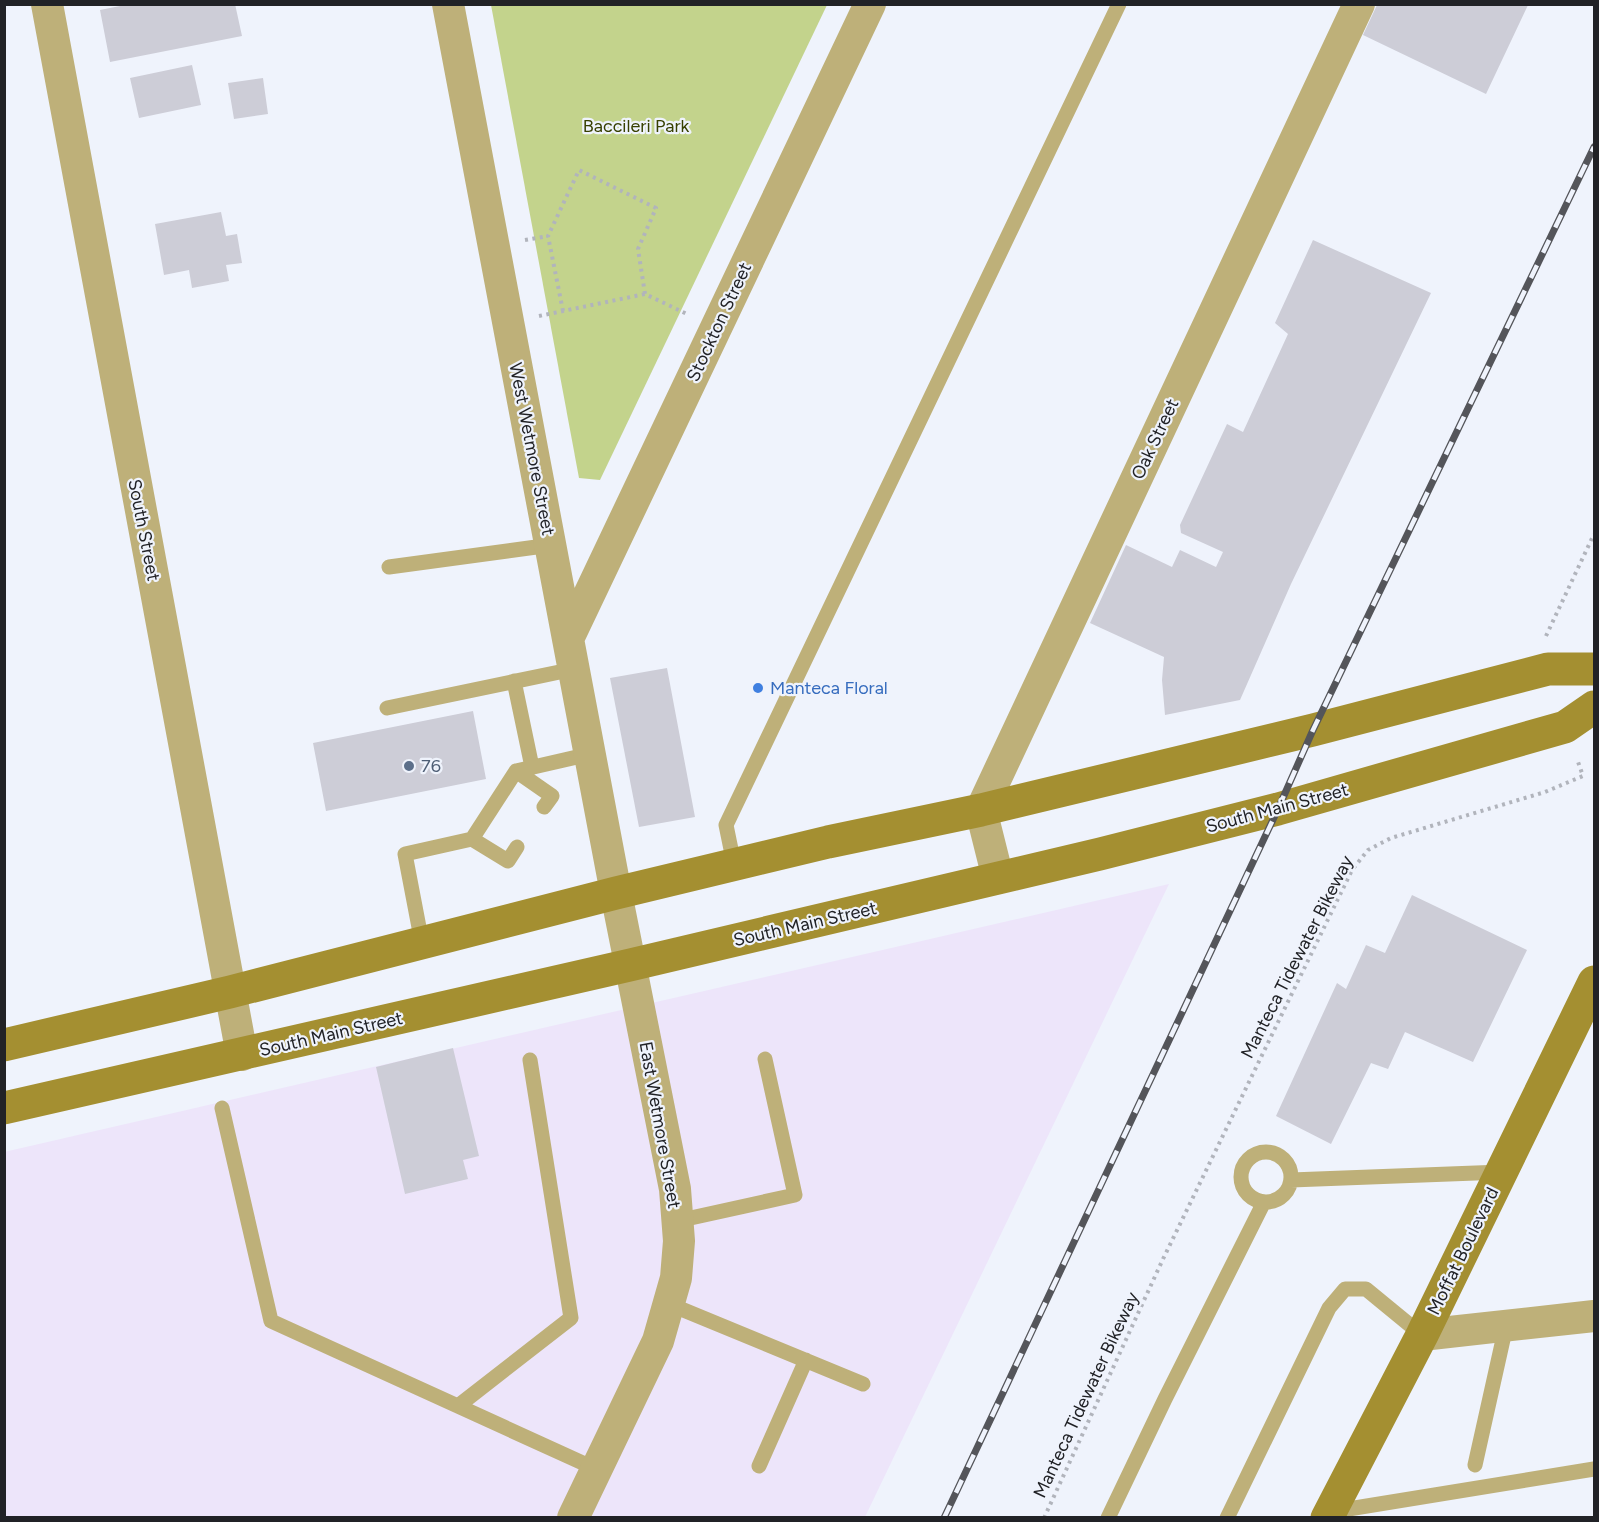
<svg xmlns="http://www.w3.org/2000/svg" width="1599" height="1522" font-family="Figtree,sans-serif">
  <rect width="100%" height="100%" fill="#eff3fc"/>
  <path fill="#ede5fa" d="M 1169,884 L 865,1517 L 5,1517 L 4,1152 Z"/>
  <path fill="#c3d38c" d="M 491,5 L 827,5 L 600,480 L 579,478 Z"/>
  <path fill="#cdcdd7" d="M 130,4 L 235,4 L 242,36 L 110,62 L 100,10 Z
    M 1377,5 L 1528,5 L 1486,94 L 1363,35 Z
    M 192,65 L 201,105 L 139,118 L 130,78 Z
    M 263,78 L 268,114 L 234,119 L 228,83 Z
    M 221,212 L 226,236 L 237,234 L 242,263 L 226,265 L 229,281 L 192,288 L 189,270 L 164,275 L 155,224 Z
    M 1313,240 L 1431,293 L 1291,584 L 1240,700 L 1165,715 L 1162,680 L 1164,657 L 1090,623 L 1126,545 L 1172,567 L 1180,550 L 1216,567 L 1223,552 L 1181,533 L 1180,525 L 1227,424 L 1243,432 L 1288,334 L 1275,323 Z
    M 667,668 L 695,817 L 639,827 L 610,678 Z
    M 473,711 L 486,779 L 326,811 L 313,743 Z
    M 1412,895 L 1527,950 L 1473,1062 L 1405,1032 L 1388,1069 L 1371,1063 L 1331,1144 L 1276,1116 L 1337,983 L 1346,989 L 1366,945 L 1385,953 Z
    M 453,1048 L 479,1156 L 463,1160 L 468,1179 L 405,1194 L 376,1067 Z"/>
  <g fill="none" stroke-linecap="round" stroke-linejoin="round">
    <path stroke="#b1b4bc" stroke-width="4" stroke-dasharray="3 4.5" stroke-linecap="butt" d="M 525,240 L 548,236
      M 563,311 L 548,236 L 579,170 L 656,208 L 638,249 L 645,294
      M 539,316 L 645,294 L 687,314
      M 1546,636 L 1594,534
      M 1044,1518 L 1163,1259 L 1352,870 L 1368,850 L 1391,838 L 1545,792 L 1583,776 L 1577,759"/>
    <path stroke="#beb079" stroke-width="15" d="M 389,567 L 551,545
      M 514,681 L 532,767
      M 387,708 L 574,669
      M 516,771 L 552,796 L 544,807
      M 472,839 L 508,861 L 517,847
      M 734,864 L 726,825 L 1119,4
      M 422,943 L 405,854 L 472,839 L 516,771 L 590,754
      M 222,1108 L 271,1321 L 596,1469
      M1241 1177a25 25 0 1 1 50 0a25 25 0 1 1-50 0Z
      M 1291,1180 L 1502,1172
      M 677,1221 L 795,1195 L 765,1059
      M 669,1304 L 863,1384
      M 458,1406 L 571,1318 L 530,1060
      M 1475,1465 L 1506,1326
      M 759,1466 L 806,1360
      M 1330,1512 L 1594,1469
      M 1108,1518 L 1165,1399 L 1264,1202
      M 1227,1518 L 1329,1308 L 1345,1289 L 1366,1289 L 1422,1335"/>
    <path stroke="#beb079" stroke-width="32" d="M 47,4 L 242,1055
      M 448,4 L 616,893 L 675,1189 L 679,1241 L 676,1278 L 658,1341 L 573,1518
      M 568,639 L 870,4
      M 998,878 L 981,810 L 1359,4
      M 1422,1335 L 1594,1316"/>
    <path stroke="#a48f31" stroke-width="33" d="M 4,1045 L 230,992 L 616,893 L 828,842 L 981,810 L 1313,730 L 1548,669 L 1594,669
      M 4,1108 L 630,965 L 1100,854 L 1278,809 L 1565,727 L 1594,707
      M 1327,1518 L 1422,1335 L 1594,982"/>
    <g stroke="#54555a" stroke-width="7">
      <path id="rail" d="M 944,1518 L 1278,809 L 1313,730 L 1594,147"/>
    </g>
    <use href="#rail" stroke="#eff3fc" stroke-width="4.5" stroke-dasharray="14" stroke-linecap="butt"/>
  </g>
  <circle fill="#3f7fe0" stroke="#eff3fc" stroke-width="2" cx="758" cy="688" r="6"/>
  <circle fill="#5c6f8a" stroke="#eff3fc" stroke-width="2" cx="409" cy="766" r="6"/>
  <g text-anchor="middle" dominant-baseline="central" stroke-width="4.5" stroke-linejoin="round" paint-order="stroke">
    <g font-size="18" fill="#374000" stroke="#eff3fc">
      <text x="636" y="126">Baccileri Park</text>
    </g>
    <g font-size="18" fill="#212226" stroke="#eff3fc">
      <text transform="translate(719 322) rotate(-65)">Stockton Street</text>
      <text transform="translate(1155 439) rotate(-65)">Oak Street</text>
      <text transform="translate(532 449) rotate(79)">West Wetmore Street</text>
      <text transform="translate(144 530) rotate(79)">South Street</text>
      <text transform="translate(1277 808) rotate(-15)">South Main Street</text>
      <text transform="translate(805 924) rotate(-13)">South Main Street</text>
      <text transform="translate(1297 957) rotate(-63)">Manteca Tidewater Bikeway</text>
      <text transform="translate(331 1034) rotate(-13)">South Main Street</text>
      <text transform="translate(660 1125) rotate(80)">East Wetmore Street</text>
      <text transform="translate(1463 1251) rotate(-64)">Moffat Boulevard</text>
      <text transform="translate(1086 1395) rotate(-65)">Manteca Tidewater Bikeway</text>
    </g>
    <g font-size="18" fill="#366cbe" stroke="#eff3fc" text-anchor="start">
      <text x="770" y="688">Manteca Floral</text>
    </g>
    <g font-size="18" fill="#4e5e75" stroke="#eff3fc" text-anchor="start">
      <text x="421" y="766">76</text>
    </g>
  </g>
  <rect width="1599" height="1522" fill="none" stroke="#212226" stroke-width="12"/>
</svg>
